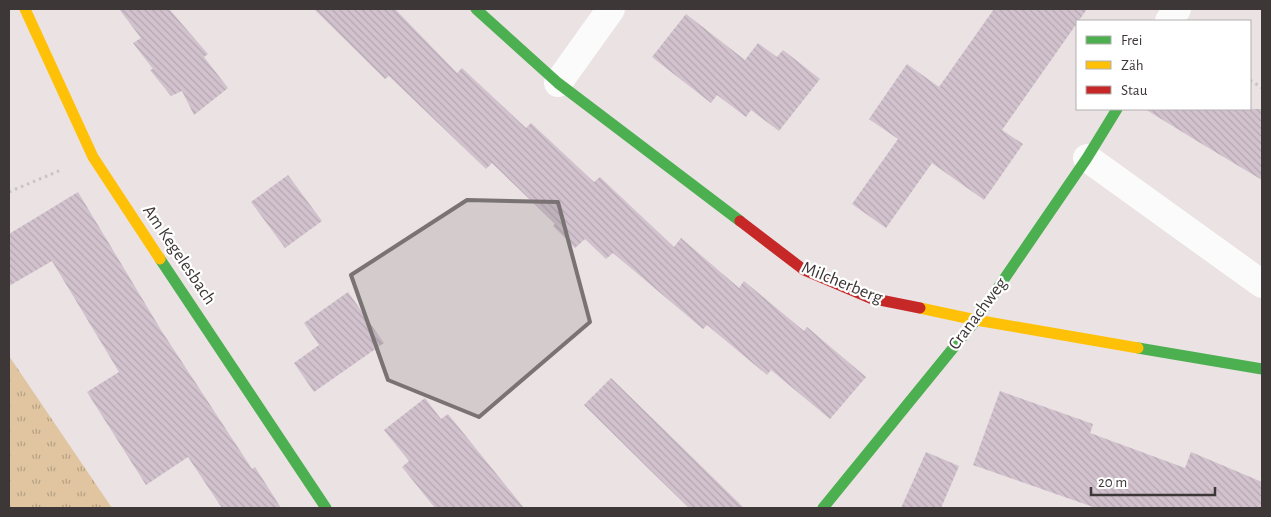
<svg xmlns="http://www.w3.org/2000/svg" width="1271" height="517" font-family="'Alegreya Sans',sans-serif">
  <defs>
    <pattern id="grass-tufts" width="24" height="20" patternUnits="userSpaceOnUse" patternTransform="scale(1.25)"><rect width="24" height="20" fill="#e0c5a0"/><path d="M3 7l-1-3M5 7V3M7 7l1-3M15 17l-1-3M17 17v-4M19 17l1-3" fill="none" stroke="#b7a183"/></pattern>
    <pattern id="building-back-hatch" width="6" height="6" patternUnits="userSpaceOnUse" patternTransform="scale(1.25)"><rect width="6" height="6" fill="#d2c2cd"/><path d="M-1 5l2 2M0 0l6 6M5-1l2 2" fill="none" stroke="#b5a7b1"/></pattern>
  </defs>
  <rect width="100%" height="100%" fill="#eae2e3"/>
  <path fill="url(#grass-tufts)" d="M 9,356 L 112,508 L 9,508 Z"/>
  <path fill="url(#building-back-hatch)" d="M 119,9 L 169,9 L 208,54 L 204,57 L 228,88 L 194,115 L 182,91 L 171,96 L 150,70 L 153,69 L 133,43 L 141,38 Z
    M 314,9 L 395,9 L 457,73 L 462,68 L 526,128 L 531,123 L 594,182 L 600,177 L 674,247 L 681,238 L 739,288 L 744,281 L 804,331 L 807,327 L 866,377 L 830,419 L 771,370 L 767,375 L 707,325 L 703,329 L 613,253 L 606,259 L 585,239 L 575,248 L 553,226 L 555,224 L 492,163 L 486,169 L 389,76 L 385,79 Z
    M 994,9 L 1087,9 L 1002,130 L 1023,144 L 984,200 L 932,163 L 886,228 L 852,204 L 898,139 L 869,119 L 907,64 L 939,87 Z
    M 686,14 L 745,60 L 758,43 L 777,57 L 783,50 L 820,79 L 779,131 L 751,110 L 746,117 L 717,95 L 711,103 L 652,57 Z
    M 1145,109 L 1262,109 L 1262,180 L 1197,141 Z
    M 288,175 L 322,221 L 285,248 L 251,202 Z
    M 78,192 L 161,330 L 252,469 L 255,467 L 281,508 L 222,508 L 188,457 L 146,485 L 87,392 L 119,372 L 52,261 L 9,286 L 9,234 Z
    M 348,292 L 384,343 L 314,392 L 294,363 L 319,345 L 304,323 Z
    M 611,378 L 692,457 L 744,508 L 689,508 L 654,474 L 584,405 Z
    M 1000,391 L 1093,424 L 1090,433 L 1185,468 L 1191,452 L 1262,482 L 1262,508 L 1096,508 L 973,465 Z
    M 425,398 L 441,419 L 448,414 L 524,508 L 435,508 L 402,467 L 409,461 L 384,430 Z
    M 926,452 L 959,466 L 941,508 L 901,508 Z"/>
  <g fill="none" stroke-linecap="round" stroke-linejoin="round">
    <path stroke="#c6c4c4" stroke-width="3" stroke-dasharray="2.5 4" stroke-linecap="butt" d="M 1250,80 L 1262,88
      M 9,192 L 61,170"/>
    <path stroke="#fcfbfb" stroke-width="28" d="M 1169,21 L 1177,9
      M 558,83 L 611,9
      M 1087,158 L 1262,284"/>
    <path stroke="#4caf50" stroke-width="11" d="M 476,9 L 558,83 L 740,221
      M 160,259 L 326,508
      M 1138,348 L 1262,369
      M 823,508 L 976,320 L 1087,158 L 1117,109"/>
    <path stroke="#ffc107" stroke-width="11" d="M 25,9 L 93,157 L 160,259
      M 920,308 L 976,320 L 1138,348"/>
    <path stroke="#c62828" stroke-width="11" d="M 740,221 L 804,270 L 870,298 L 920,308"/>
  </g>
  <path fill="#7a7374" fill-opacity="0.2" stroke="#7a7374" stroke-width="4" stroke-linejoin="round" d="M 467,200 L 558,202 L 590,322 L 479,417 L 388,380 L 351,275 Z"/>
  <g text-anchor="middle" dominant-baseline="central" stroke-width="4.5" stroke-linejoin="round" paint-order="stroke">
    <g font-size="18" fill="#3e3738" stroke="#fff">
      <text transform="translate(179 255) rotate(56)">Am Kegelesbach</text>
      <text transform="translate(842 283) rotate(22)">Milcherberg</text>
      <text transform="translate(978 314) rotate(-53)">Cranachweg</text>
    </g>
  </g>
  <rect width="1271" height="517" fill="none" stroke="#3e3738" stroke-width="20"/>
  <rect x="1076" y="20" width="175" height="90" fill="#ffffff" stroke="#b2afaf"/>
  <rect x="1086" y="36" width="25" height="8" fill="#4caf50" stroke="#b2afaf"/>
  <text x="1121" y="45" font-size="15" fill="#3e3738">Frei</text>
  <rect x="1086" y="61" width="25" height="8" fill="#ffc107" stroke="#b2afaf"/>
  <text x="1121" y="70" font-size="15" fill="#3e3738">Zäh</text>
  <rect x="1086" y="86" width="25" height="8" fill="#c62828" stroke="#b2afaf"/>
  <text x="1121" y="95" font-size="15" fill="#3e3738">Stau</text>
  <path d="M1091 487v8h124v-8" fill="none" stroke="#3e3738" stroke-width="2.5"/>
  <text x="1098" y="487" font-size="15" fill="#3e3738" stroke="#ffffff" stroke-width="4" paint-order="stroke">20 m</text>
</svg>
